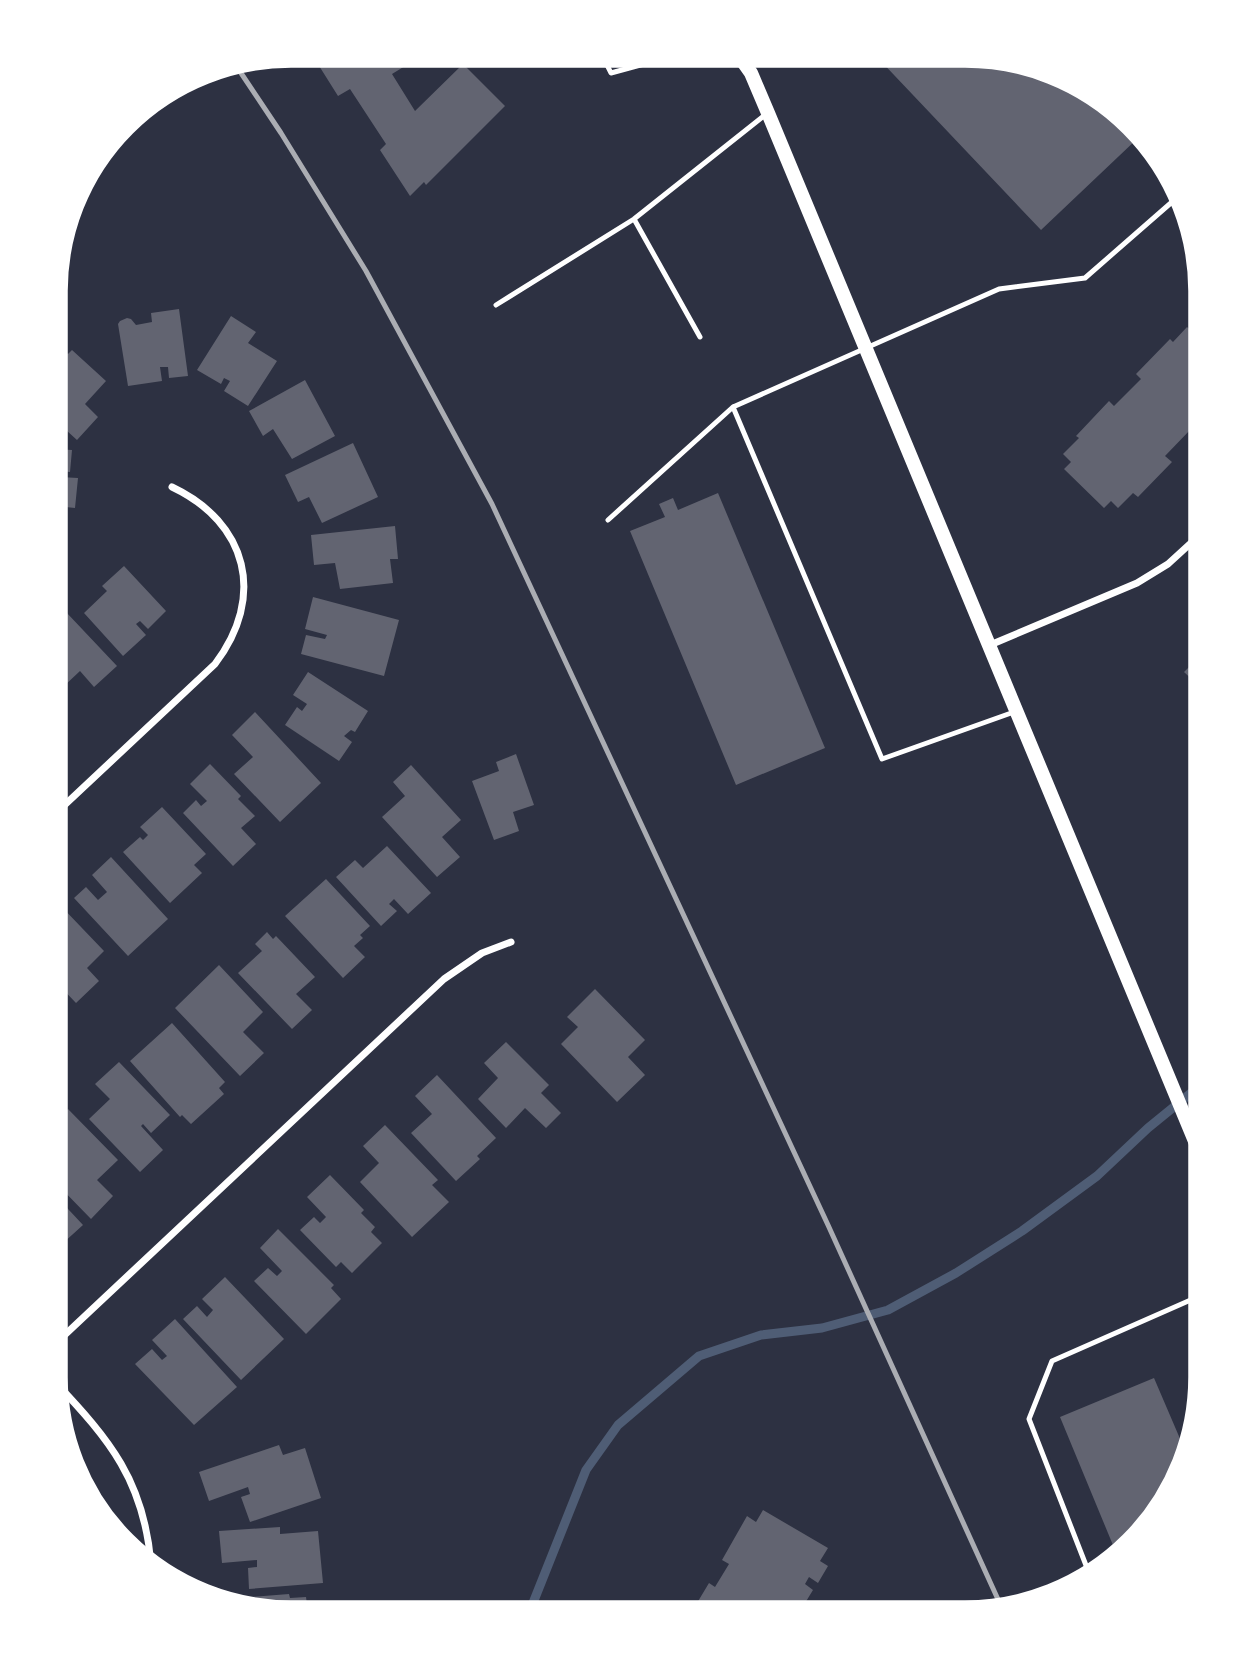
<svg xmlns="http://www.w3.org/2000/svg" width="1257" height="1668" font-family="Barlow,sans-serif">
  <rect width="100%" height="100%" fill="#2d3142"/>
  <g fill="none" stroke-linecap="round" stroke-linejoin="round">
    <path stroke="#4f5d75" stroke-width="9" d="M 529,1613 L 586,1470 L 618,1425 L 699,1356 L 761,1335 L 822,1328 L 888,1310 L 956,1273 L 1022,1231 L 1097,1176 L 1148,1128 L 1202,1084"/>
  </g>
  <path fill="#626471" d="M 325,54 L 423,55 L 392,74 L 415,111 L 463,64 L 505,106 L 426,185 L 424,182 L 410,196 L 380,150 L 386,144 L 350,89 L 338,96 L 316,61 Z
    M 876,56 L 997,56 L 1110,103 L 1138,138 L 1041,230 Z
    M 179,309 L 188,376 L 169,378 L 168,367 L 160,367 L 162,381 L 128,386 L 118,324 L 120,321 L 127,318 L 131,319 L 136,325 L 152,322 L 151,313 Z
    M 231,316 L 256,332 L 248,343 L 277,361 L 248,406 L 224,391 L 230,381 L 224,378 L 221,384 L 197,370 Z
    M 1203,326 L 1203,429 L 1197,435 L 1191,429 L 1165,456 L 1172,462 L 1138,497 L 1133,493 L 1118,508 L 1111,501 L 1104,508 L 1064,469 L 1071,462 L 1063,454 L 1079,438 L 1076,436 L 1109,401 L 1114,406 L 1141,379 L 1136,374 L 1170,339 L 1173,342 L 1187,327 L 1195,334 Z
    M 63,349 L 68,354 L 72,350 L 106,381 L 85,404 L 98,417 L 77,440 L 56,421 L 56,369 L 59,365 L 56,362 L 56,357 Z
    M 305,380 L 335,436 L 292,459 L 273,429 L 263,436 L 249,411 Z
    M 353,443 L 378,497 L 322,523 L 309,497 L 298,502 L 285,475 Z
    M 56,449 L 72,450 L 70,472 L 60,471 L 60,477 L 78,478 L 75,508 L 56,506 Z
    M 718,493 L 825,748 L 736,785 L 630,531 L 665,517 L 659,504 L 673,498 L 678,510 Z
    M 395,526 L 398,559 L 390,559 L 393,583 L 340,589 L 335,563 L 314,565 L 311,535 Z
    M 124,566 L 166,611 L 148,629 L 140,621 L 136,624 L 146,635 L 123,656 L 84,613 L 107,591 L 102,586 Z
    M 313,597 L 399,620 L 384,676 L 301,654 L 306,635 L 325,639 L 327,635 L 305,629 Z
    M 66,612 L 117,666 L 94,687 L 80,671 L 63,687 L 56,679 L 56,622 Z
    M 1203,640 L 1203,690 L 1184,672 L 1199,657 L 1192,651 Z
    M 308,672 L 368,711 L 355,732 L 351,730 L 344,736 L 352,742 L 339,761 L 285,725 L 297,707 L 302,711 L 307,704 L 293,695 Z
    M 255,712 L 321,783 L 280,822 L 234,774 L 253,757 L 232,735 Z
    M 516,754 L 534,805 L 513,812 L 519,831 L 494,840 L 472,781 L 499,771 L 496,762 Z
    M 210,764 L 241,796 L 238,799 L 255,816 L 241,828 L 256,844 L 233,866 L 183,813 L 196,800 L 201,806 L 207,801 L 190,784 Z
    M 411,765 L 461,820 L 442,837 L 460,857 L 437,877 L 382,817 L 405,796 L 393,782 Z
    M 162,807 L 206,854 L 194,865 L 202,873 L 170,903 L 123,852 L 140,837 L 143,840 L 148,835 L 140,827 Z
    M 387,846 L 431,893 L 408,914 L 394,899 L 389,904 L 397,911 L 381,926 L 336,877 L 355,860 L 363,868 Z
    M 111,857 L 168,919 L 128,956 L 74,898 L 86,887 L 98,900 L 107,892 L 92,875 Z
    M 326,879 L 370,926 L 360,935 L 363,938 L 354,946 L 365,957 L 343,978 L 285,916 Z
    M 59,904 L 104,951 L 87,968 L 99,981 L 76,1003 L 55,981 L 55,907 Z
    M 267,932 L 273,939 L 276,936 L 315,977 L 296,994 L 312,1010 L 292,1029 L 238,973 L 262,951 L 255,944 Z
    M 219,965 L 263,1012 L 243,1032 L 264,1053 L 240,1076 L 175,1008 Z
    M 595,989 L 645,1040 L 628,1057 L 645,1075 L 617,1102 L 561,1044 L 578,1027 L 567,1017 Z
    M 55,1004 L 64,1013 L 55,1022 Z
    M 172,1023 L 225,1082 L 219,1088 L 224,1094 L 191,1124 L 182,1115 L 180,1117 L 130,1061 Z
    M 506,1042 L 549,1085 L 541,1093 L 561,1113 L 546,1128 L 525,1108 L 506,1128 L 478,1099 L 498,1078 L 484,1063 Z
    M 119,1062 L 170,1115 L 151,1133 L 143,1124 L 141,1126 L 163,1150 L 140,1172 L 89,1119 L 110,1099 L 95,1084 Z
    M 437,1075 L 496,1138 L 477,1156 L 480,1159 L 456,1181 L 411,1133 L 432,1114 L 415,1096 Z
    M 68,1109 L 118,1160 L 97,1180 L 113,1196 L 91,1219 L 55,1182 L 59,1178 L 55,1174 L 55,1122 Z
    M 385,1125 L 438,1180 L 432,1185 L 449,1202 L 412,1237 L 360,1182 L 379,1163 L 363,1146 Z
    M 330,1175 L 364,1210 L 361,1213 L 375,1227 L 371,1232 L 382,1243 L 352,1273 L 341,1262 L 336,1267 L 300,1230 L 314,1217 L 320,1223 L 326,1217 L 307,1197 Z
    M 55,1195 L 83,1225 L 62,1244 L 55,1237 Z
    M 278,1229 L 334,1285 L 331,1288 L 341,1299 L 306,1334 L 254,1281 L 268,1268 L 277,1276 L 282,1271 L 260,1248 Z
    M 225,1277 L 284,1339 L 241,1380 L 183,1319 L 197,1306 L 207,1317 L 213,1310 L 202,1299 Z
    M 175,1319 L 237,1387 L 194,1425 L 135,1364 L 152,1349 L 162,1360 L 167,1356 L 152,1340 Z
    M 1154,1378 L 1184,1448 L 1163,1508 L 1115,1550 L 1060,1417 Z
    M 279,1445 L 283,1455 L 305,1448 L 321,1498 L 250,1522 L 241,1497 L 250,1494 L 248,1487 L 209,1501 L 199,1472 Z
    M 763,1510 L 828,1548 L 820,1561 L 828,1566 L 818,1583 L 809,1577 L 805,1584 L 813,1590 L 802,1608 L 794,1603 L 787,1613 L 691,1613 L 709,1583 L 715,1587 L 729,1564 L 722,1560 L 747,1516 L 756,1522 Z
    M 280,1527 L 280,1534 L 318,1531 L 323,1583 L 249,1589 L 248,1568 L 257,1567 L 257,1560 L 222,1563 L 219,1531 Z
    M 289,1594 L 290,1598 L 306,1597 L 307,1604 L 334,1602 L 335,1612 L 261,1612 L 226,1599 Z"/>
  <g fill="none" stroke-linecap="round" stroke-linejoin="round">
    <path stroke="#fff" stroke-width="5" d="M 602,55 L 611,73 L 677,55
      M 634,219 L 700,337
      M 496,305 L 634,219 L 765,115
      M 608,520 L 733,407
      M 1014,712 L 882,759 L 733,407 L 999,289 L 1085,278 L 1180,195
      M 1089,1573 L 1029,1419 L 1052,1361 L 1202,1295"/>
    <path stroke="#fff" stroke-width="7" d="M 990,645 L 1137,583 L 1168,564 L 1203,532
      M 55,814 L 215,664 C 266,597 248,523 172,487
      M 54,1345 L 444,979 L 482,953 L 511,942
      M 55,1382 C 110,1440 144,1481 151,1564"/>
    <path stroke="#fff" stroke-width="14" d="M 739,56 L 751,73 L 768,113 L 1202,1158"/>
    <path stroke="#abadb3" stroke-width="5" d="M 235,64 L 281,133 L 366,271 L 492,504 L 828,1225 L 1001,1606"/>
  </g>
  <path d="M0 0H1257V1668H0ZM291 66H965A225 225 0 0 1 1190 291V1377A225 225 0 0 1 965 1602H291A225 225 0 0 1 66 1377V291A225 225 0 0 1 291 66Z" fill="#fff" fill-rule="evenodd"/>
  <path fill="none" stroke="#fff" stroke-width="3.5" d="M291 66H965A225 225 0 0 1 1190 291V1377A225 225 0 0 1 965 1602H291A225 225 0 0 1 66 1377V291A225 225 0 0 1 291 66Z"/>
</svg>
